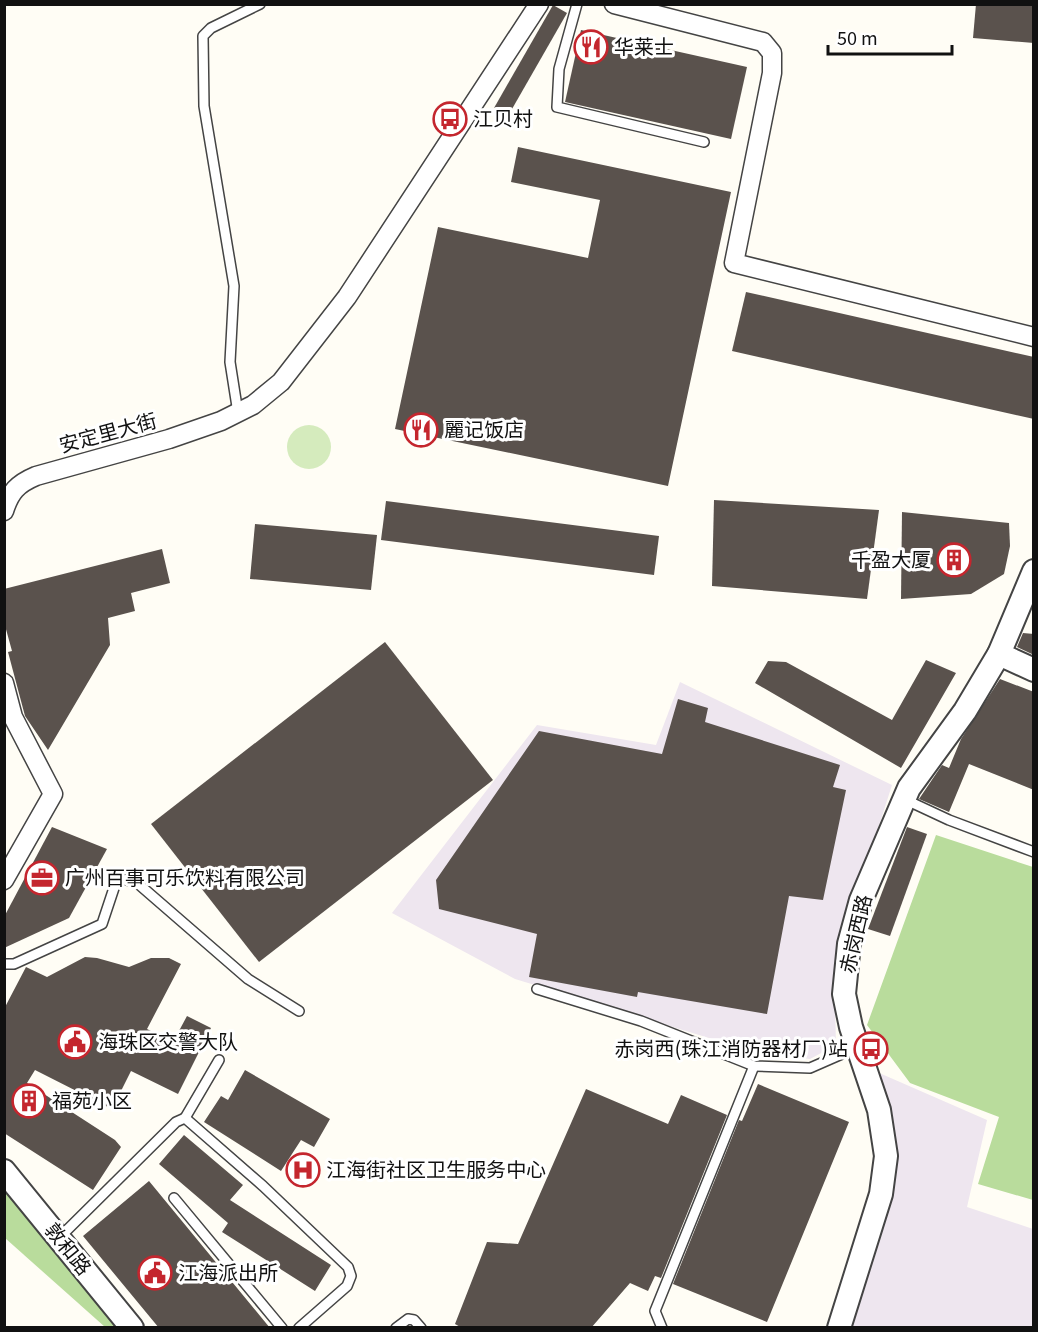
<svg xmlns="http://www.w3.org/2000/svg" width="1038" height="1332" font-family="Georgia,'Noto Sans SC',serif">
  <rect width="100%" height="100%" fill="#fffdf5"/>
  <g fill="#eee6ef">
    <polygon points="680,682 892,785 834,966 836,1045 810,1059 755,1052 515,979 392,913 537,725 656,745"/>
    <polygon points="877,1072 987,1120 967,1207 1033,1229 1033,1327 848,1328 892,1180 894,1134"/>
  </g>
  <circle fill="#d5ebbd" cx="309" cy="447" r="22"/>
  <g fill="#b9dc9c">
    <polygon points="936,835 1033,867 1033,1200 978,1184 999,1117 910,1083 867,1025"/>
    <polygon points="4,1180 123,1327 105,1327 5,1238"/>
  </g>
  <g fill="#5a524d">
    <polygon points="976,4 1034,4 1034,43 973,38"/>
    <polygon points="553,5 567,13 508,116 494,108"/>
    <polygon points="581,30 747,67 731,139 565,102"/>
    <polygon points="518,147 731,192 668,486 395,429 438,227 588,258 600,200 511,182"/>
    <polygon points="746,292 1034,357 1034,419 732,351"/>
    <polygon points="714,500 879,510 867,599 712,586"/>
    <polygon points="386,501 659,536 654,575 381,540"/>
    <polygon points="902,512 1009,523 1010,546 1004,574 971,594 901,599"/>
    <polygon points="255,524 377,535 371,590 250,579"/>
    <polygon points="162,549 170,583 131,593 135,611 108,618 110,645 48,750 25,716 8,652 12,651 4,622 4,589"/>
    <polygon points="1023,633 1034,634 1034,655 1017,647"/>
    <polygon points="385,642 493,780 259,962 151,824"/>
    <polygon points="926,660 956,673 901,768 755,683 768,661 786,662 892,720"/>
    <polygon points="1000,679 1034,692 1034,790 969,764 949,812 919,799 942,765 949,768 961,739"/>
    <polygon points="678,699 708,708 705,722 840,765 833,787 846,790 823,900 789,896 767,1014 638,992 637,997 529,977 537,934 439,909 436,880 539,731 662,754"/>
    <polygon points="52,827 107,849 69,918 4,948 4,917"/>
    <polygon points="907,827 927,834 890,936 868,929"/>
    <polygon points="85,957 97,958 129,967 151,958 169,958 181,964 147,1029 173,1042 187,1016 211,1028 178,1094 131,1071 112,1109 35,1070 27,1083 115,1140 121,1147 93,1190 4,1133 4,1009 26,967 47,977"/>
    <polygon points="245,1070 330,1119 314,1147 301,1140 281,1171 204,1122 221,1096 228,1100"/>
    <polygon points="758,1084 849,1122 767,1322 673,1284 739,1120 742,1121"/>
    <polygon points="586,1089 668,1124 681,1095 727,1115 661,1278 655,1276 648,1291 630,1283 591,1328 462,1328 455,1324 487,1242 518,1244"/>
    <polygon points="184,1135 243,1185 230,1200 331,1265 315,1291 222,1232 228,1223 159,1164"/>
    <polygon points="149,1181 214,1260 270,1328 159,1328 83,1236"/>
  </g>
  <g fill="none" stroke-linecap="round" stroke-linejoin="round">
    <g stroke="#444" stroke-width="12">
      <g id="service">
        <polyline points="577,4 559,69 557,107 704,142"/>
        <polyline points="238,413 230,362 234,286 204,106 203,36 211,28 260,4"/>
        <polyline points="904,799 949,820 1034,852"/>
        <polyline points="4,964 14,964 102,924 117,879 135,881 248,979 299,1011"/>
        <polyline points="537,989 641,1021 754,1066 810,1068 858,1047"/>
        <polyline points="185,1118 219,1060"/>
        <polyline points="174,1198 282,1328"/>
        <polyline points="60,1237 176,1122 185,1118 263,1186 348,1267 351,1276 347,1286 299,1328"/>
        <polyline points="396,1328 408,1319 414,1320 421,1328"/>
        <polyline points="662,1328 655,1311 754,1066"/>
      </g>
    </g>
    <g stroke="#444" stroke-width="21">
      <g id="minor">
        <polyline points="614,4 763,42 772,53 772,73 734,263 1034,337"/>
        <path d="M4 511C10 492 17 484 36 476L169 439 221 421 253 405 281 382 347 297 539 4"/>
        <polyline points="4,683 13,717 53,794 4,880"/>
      </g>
    </g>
    <g stroke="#444" stroke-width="26">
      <g id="tertiary">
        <polyline points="999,654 1034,670"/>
        <polyline points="4,1171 132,1328"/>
        <polyline points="839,1328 881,1194 886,1156 879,1110 851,1027 844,994 849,944 861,900 909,788 965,711 999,654 1034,571"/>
      </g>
    </g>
    <use href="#service" stroke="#fff" stroke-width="9"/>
    <use href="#minor" stroke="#fff" stroke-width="18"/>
    <use href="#tertiary" stroke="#fff" stroke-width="22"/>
  </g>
  <defs>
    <g id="restaurant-ring" transform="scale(1.725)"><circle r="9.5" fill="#fff" stroke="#c4262e" stroke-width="1.5"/><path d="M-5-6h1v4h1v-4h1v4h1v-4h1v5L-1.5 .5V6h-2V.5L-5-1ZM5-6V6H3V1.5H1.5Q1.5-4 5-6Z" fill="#c4262e"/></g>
    <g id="bus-ring" transform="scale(1.725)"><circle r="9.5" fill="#fff" stroke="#c4262e" stroke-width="1.5"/><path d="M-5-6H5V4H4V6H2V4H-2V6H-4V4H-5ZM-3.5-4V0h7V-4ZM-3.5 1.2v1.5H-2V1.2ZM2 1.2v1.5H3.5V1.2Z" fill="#c4262e"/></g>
    <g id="building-ring" transform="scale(1.725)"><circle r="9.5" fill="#fff" stroke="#c4262e" stroke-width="1.5"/><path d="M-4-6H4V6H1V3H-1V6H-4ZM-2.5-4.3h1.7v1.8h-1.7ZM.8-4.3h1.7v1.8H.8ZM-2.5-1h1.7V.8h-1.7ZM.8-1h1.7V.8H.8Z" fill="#c4262e"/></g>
    <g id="office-ring" transform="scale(1.725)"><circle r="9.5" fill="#fff" stroke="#c4262e" stroke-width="1.5"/><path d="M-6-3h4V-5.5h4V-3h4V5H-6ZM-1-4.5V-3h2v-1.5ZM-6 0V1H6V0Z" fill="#c4262e"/></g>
    <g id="civic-ring" transform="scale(1.725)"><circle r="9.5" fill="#fff" stroke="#c4262e" stroke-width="1.5"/><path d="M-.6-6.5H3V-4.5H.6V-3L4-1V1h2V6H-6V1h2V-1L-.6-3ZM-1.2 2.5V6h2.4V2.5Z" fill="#c4262e"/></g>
    <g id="hospital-ring" transform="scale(1.725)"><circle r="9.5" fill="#fff" stroke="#c4262e" stroke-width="1.5"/><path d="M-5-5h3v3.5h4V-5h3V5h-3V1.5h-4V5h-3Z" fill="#c4262e"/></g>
  </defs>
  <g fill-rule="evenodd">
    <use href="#restaurant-ring" x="591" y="47"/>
    <use href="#bus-ring" x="450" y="119"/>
    <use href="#restaurant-ring" x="421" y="430"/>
    <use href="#building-ring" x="954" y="560"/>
    <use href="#office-ring" x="42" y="878"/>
    <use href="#civic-ring" x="75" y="1042"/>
    <use href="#bus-ring" x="871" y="1049"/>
    <use href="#building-ring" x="29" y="1101"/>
    <use href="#hospital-ring" x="303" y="1170"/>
    <use href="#civic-ring" x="155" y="1273"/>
  </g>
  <g text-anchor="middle" stroke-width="6" stroke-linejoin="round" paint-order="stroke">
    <g font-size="20" fill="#111" stroke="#fff" text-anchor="start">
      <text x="614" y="54">华莱士</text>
      <text x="473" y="126">江贝村</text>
      <text x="444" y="437">麗记饭店</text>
      <text x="931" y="567" text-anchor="end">千盈大厦</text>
      <text x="65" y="885">广州百事可乐饮料有限公司</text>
      <text x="98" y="1049">海珠区交警大队</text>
      <text x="848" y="1056" text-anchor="end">赤岗西(珠江消防器材厂)站</text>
      <text x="52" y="1108">福苑小区</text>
      <text x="326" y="1177">江海街社区卫生服务中心</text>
      <text x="178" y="1280">江海派出所</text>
    </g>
    <g font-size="20" fill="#111" stroke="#fff">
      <text transform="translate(108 433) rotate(-15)" y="7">安定里大街</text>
      <text transform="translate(856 934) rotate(-77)" y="7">赤岗西路</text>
      <text transform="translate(68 1249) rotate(51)" y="7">敦和路</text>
    </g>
  </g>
  <rect width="1038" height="1332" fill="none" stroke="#111111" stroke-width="12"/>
  <path d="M828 45v9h124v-9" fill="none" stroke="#111111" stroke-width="3"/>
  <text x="837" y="45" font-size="18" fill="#111111" stroke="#ffffff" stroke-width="4.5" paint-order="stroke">50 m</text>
</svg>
